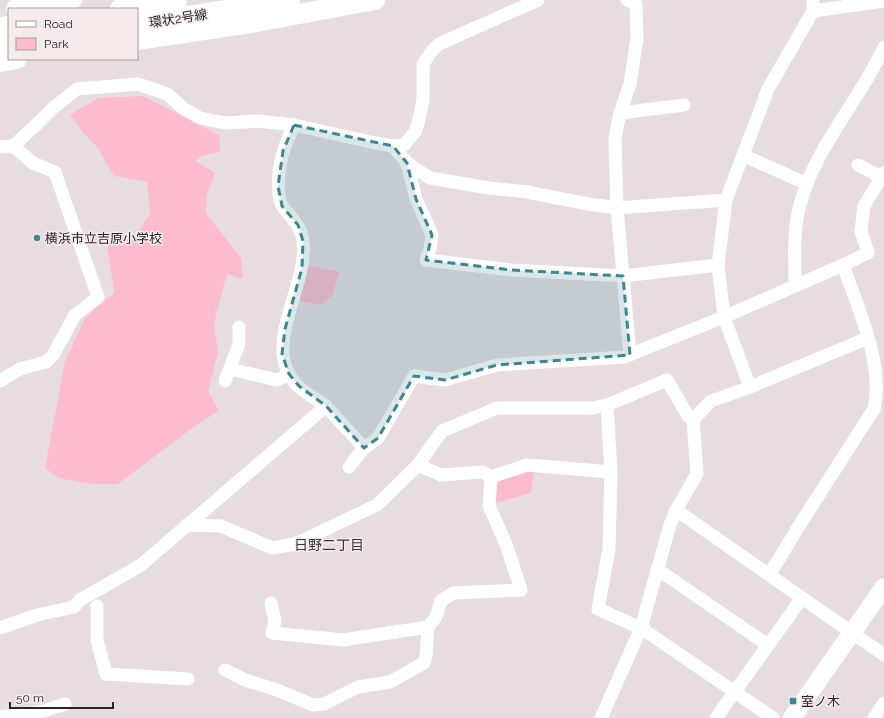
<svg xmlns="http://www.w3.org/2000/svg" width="884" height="718" font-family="Raleway,'Noto Sans JP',sans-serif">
  <rect width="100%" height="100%" fill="#e7dcdf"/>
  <g fill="#fdbccd">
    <polygon points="143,96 219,135 220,152 201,156 196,161 215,173 207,195 206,213 241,258 243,279 227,274 214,323 218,352 208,391 219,411 195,426 118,484 92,484 59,478 45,468 65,361 86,317 114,293 107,244 134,238 150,214 147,182 114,176 97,147 84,134 70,115 98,98"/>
    <polygon points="307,265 339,272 332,296 320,305 297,300"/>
    <polygon points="534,469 531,493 494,503 494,479"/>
  </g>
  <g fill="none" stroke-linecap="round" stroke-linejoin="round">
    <g stroke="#fff" stroke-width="13">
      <polyline points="627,0 636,4 637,38 630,84 620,113 615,138 617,208 630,355"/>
      <polyline points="813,11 884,1"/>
      <polyline points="620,113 684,105"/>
      <path d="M294 125C291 133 286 142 284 150 279 164 275 195 283 207 291 218 302 227 303 241 309 287 258 349 299 387 307 394 318 400 326 406"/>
      <polyline points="393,146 407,163 430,178 489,188 527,192 588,204 617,208 726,200"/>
      <polyline points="0,147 13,146 36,125 53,108 77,89 138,84 167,94 183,108 200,118 225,123 258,121 294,125 375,143 393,146 404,145 415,132 418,124 423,100 423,64 431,52 439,44 538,0"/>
      <polyline points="743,155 807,184"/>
      <polyline points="407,163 416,199 432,235 430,248 426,260 511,270 623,276 718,265"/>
      <polyline points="858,165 881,177"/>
      <path d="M795 285C795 260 793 233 799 209 813 148 859 103 884 47"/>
      <polyline points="230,369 277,380 289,374"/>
      <polyline points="0,381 20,369 46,362 53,355 75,315 98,297 55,172 33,163 13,146"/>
      <polyline points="225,381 239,344 239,327"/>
      <polyline points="750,387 724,317 718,265 726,200 768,89 813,11 813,0"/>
      <polyline points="607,405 611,472 609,549 598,609 641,628 773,718"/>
      <polyline points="349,467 364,448 378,438 414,376 445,380 497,365 624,357 724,317 843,265 868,253 861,231 864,206 884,173"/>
      <polyline points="491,477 527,465 611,472"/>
      <polyline points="676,510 884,655"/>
      <polyline points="186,525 221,526 272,548 295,544 377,505 418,465 442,431 497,408 592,408 607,405 667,380 688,416 693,420"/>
      <polyline points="657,569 768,645"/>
      <path d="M769 575 804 518 874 409C884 364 858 308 843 265"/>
      <polyline points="271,603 275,621 272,633 343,640 428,627"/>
      <polyline points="97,606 97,640 106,674 188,679"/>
      <polyline points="0,628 37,615 74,607 80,600 141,565 326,406 364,448"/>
      <polyline points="225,670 245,680 277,690 313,705 324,704 358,687 390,682 424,663 426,656 428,627 436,617 441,601 453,593 521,590 506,544 489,506 491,477 483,472 441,475 418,465"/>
      <polyline points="0,717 40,712 65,704"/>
      <polyline points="601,718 641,628 670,525 676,510 697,474 693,420 711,401 750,387 868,338"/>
      <polyline points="716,718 802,598"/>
      <polyline points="874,718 884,703"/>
    </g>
    <polyline stroke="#fff" stroke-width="18" points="792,718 884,587"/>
    <g stroke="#fff" stroke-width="20">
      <polyline points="16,9 72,0"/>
      <polyline points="120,9 177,0"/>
      <polyline points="137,24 290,0"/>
      <polyline points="0,27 9,26"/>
      <polyline points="137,40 251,23 375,0"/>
      <polyline points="0,45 9,43"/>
      <polyline points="0,62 17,59"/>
    </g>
  </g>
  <path fill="#408690" fill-opacity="0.2" stroke="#408690" stroke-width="3" stroke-dasharray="8 5" stroke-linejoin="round" d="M294 125 393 146 407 163 416 199 432 235 426 260 511 270 623 276 630 355 497 365 445 380 414 376 378 438 364 448 326 406 299 386 289 374 282 354 285 329 302 268 303 241 298 225 282 206 278 186 283 151Z"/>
  <g fill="#408690" stroke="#f5eaec" stroke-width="1.5">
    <circle cx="37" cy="238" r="4"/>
    <rect x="789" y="697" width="8" height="8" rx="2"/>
  </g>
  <g text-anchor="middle" stroke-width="3" stroke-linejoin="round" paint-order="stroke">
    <g font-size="13" fill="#2a2627" stroke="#f5eaec">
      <text transform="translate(178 18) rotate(-9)" y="5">環状2号線</text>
    </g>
    <g font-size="13" fill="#2a2627" stroke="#f5eaec" text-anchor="start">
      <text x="45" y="243">横浜市立吉原小学校</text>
      <text x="801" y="706">室ノ木</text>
    </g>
    <g font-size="14" fill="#3c3435" stroke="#f5eaec">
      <text x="329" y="550">日野二丁目</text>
    </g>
  </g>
  <rect x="8" y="8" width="130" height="52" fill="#f5eaec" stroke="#a49c9d"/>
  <rect x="16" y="21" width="20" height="6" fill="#ffffff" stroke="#a49c9d"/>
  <text x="44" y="28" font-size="12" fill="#2a2627">Road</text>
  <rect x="16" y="38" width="20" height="12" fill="#fdbccd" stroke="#a49c9d"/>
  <text x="44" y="48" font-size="12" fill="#2a2627">Park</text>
  <path d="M10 702v6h103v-6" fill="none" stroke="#2a2627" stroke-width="2"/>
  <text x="16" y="702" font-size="12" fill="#2a2627" stroke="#f5eaec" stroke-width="3" paint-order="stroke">50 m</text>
</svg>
